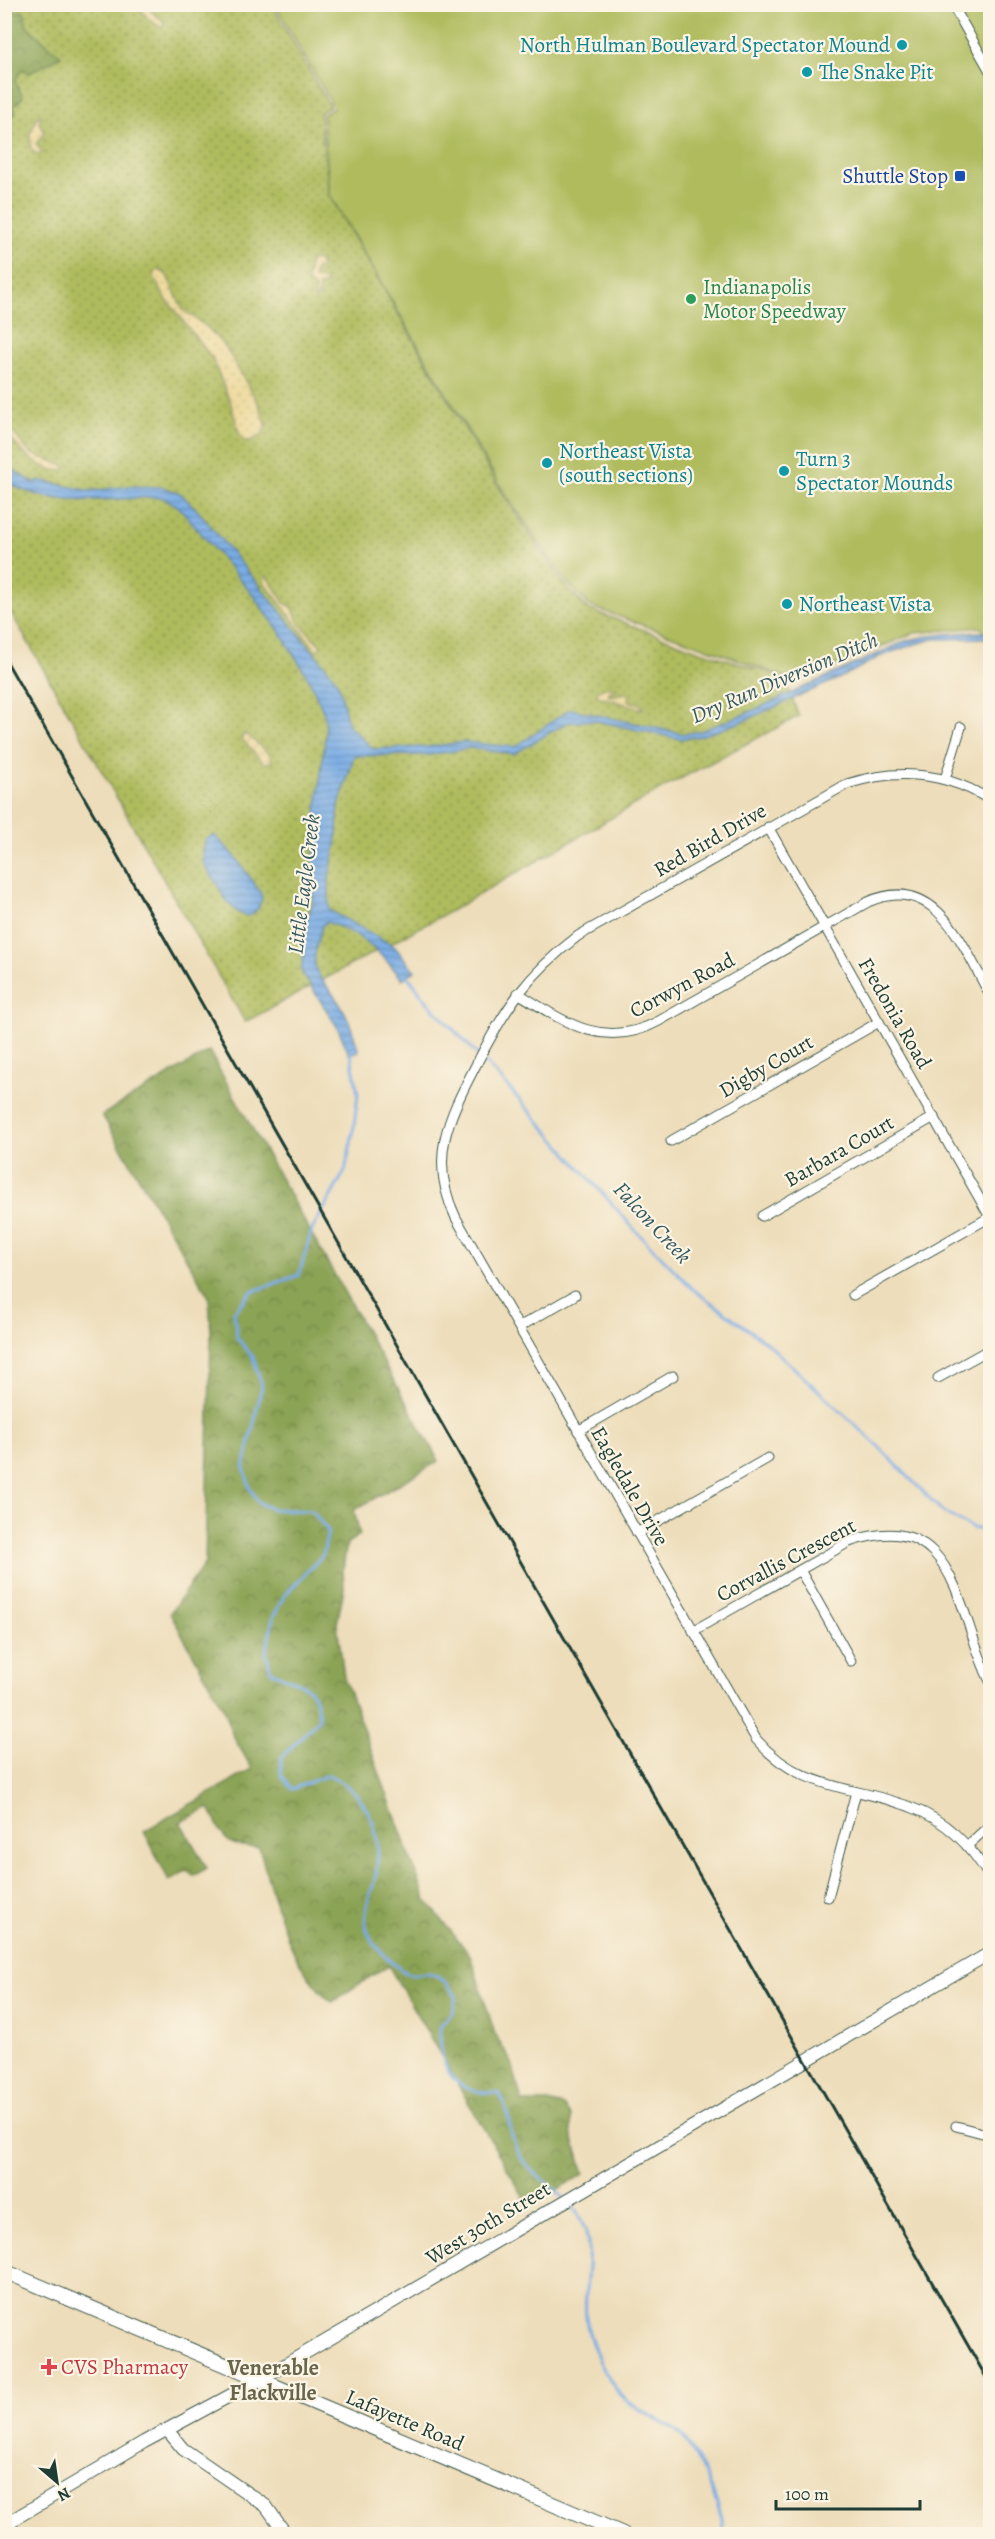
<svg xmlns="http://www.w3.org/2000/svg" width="995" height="2539" font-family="Alegreya,serif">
  <defs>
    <pattern id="grass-dots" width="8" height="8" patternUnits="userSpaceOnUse" patternTransform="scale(1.5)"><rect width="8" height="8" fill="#afbb5d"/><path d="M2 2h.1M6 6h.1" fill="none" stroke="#8e994e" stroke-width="1.8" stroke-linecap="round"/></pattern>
    <pattern id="forest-crowns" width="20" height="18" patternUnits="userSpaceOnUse" patternTransform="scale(1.5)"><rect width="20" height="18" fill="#8ba354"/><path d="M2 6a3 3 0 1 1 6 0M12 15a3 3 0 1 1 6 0" fill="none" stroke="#718646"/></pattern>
    <pattern id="sand-dots" width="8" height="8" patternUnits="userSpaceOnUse" patternTransform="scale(1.5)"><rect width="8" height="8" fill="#eeda9e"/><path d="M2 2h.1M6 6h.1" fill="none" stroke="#ccbc89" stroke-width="1.8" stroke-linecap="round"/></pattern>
    <pattern id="water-rules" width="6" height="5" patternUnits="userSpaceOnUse" patternTransform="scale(1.5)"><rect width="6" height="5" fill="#79ace5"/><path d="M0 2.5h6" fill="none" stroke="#638dba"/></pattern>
  </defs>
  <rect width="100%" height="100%" fill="#fcf5e5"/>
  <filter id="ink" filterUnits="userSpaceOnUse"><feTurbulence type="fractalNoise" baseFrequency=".0167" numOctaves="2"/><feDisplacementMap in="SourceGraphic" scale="12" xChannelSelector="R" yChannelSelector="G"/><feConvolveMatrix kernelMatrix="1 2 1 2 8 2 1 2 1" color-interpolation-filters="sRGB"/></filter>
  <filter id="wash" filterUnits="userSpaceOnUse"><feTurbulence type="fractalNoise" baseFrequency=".008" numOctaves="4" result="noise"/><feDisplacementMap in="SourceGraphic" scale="24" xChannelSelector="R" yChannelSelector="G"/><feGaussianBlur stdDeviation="1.35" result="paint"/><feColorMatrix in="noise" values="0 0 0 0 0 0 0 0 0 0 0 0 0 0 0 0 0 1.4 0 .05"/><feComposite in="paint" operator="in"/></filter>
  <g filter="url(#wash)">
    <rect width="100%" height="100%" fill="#edddba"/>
    <polygon fill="url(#grass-dots)" stroke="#677c48" stroke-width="1.5" points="4,5 272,5 330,107 320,113 329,195 503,494 562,581 588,609 700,651 784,677 799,716 661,789 454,909 245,1022 5,602"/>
    <g fill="url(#forest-crowns)" stroke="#557044" stroke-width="1.5">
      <polygon points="5,11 24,12 27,26 61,56 30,73 22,69 15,81 23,97 14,106 16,113 5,123"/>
      <path d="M209 1051 439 1461 354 1510 360 1535 347 1543 343 1569 344 1589 337 1623 344 1677 426 1900 470 1955 495 2034 512 2063 522 2102H548L563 2106 571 2116V2133L584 2174 529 2206 388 1965 332 2002C287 1966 275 1900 259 1847 221 1847 225 1838 209 1808L180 1822 207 1868 193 1876 187 1870 169 1881 144 1831 252 1769 232 1734 226 1713 170 1613 205 1563 211 1335 209 1297 102 1115Z"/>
    </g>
    <g fill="url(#sand-dots)" stroke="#868c69" stroke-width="1.5">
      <polygon points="139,5 157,5 151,11 164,22 162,28 146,17"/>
      <polygon points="41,116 39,122 44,133 36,144 42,152 38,155 31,149 30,134 37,117"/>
      <polygon points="316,260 322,265 314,271 314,278 322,280 327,284 319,286 318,297 315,299 315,288 307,281 310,261"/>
      <path d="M159 270 166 274 183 310 208 328 226 348 258 403 266 424C265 434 255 442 245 441L240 435 230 401 212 358 166 299 154 278 155 272Z"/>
      <path d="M4 422 30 453 65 466 66 469C42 476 17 448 5 430Z"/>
      <polygon points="267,576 284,603 292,607 299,623 321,646 319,649 316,650 264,582 264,578"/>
      <polygon points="609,687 617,689 609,692 609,696 626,693 630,696 628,701 640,704 643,709 597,696 598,690"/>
      <polygon points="246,734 270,755 272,762 264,763 241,738"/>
    </g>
    <polygon fill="#afbb5d" stroke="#677c48" stroke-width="1.5" points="275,5 990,5 990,644 981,627 914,633 818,673 792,679 590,606 564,579 504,492 330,195 323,115 334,108"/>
    <g fill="url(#water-rules)" stroke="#4c748c" stroke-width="1.5">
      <path d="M5 465 34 483 39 480 90 491 130 486 162 487 180 493 199 512 335 678 340 688 348 725 373 749 427 747 464 742 515 747 570 709 684 734 701 731 754 710 908 640C935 634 962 632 990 632V638L934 639 909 646 881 656 844 676 739 723 701 736 680 739 592 720 566 723 514 754 471 748 429 755 354 756 339 805 336 846 329 876V910L394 946 415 971 402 979C381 952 359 932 327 922L323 924C304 978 320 970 344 1011 351 1023 354 1038 359 1051L349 1054 338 1028 301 971 304 952 302 935 313 902 315 824 326 731 324 713 309 679 280 632 253 595 179 507 164 498 157 497C104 499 52 509 5 481Z"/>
      <path d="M214 835 234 855 260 892 262 898C251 937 225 902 217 884 213 877 207 871 204 863 202 856 204 847 205 840Z"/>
    </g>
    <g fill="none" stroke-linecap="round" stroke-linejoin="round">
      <g stroke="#79ace5" stroke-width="3">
        <polyline points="406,974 429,1004 501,1079 636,1231 694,1290 767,1343 878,1446 943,1512 972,1528 990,1531"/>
        <path d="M350 1049 358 1094 353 1133 345 1171 312 1230 299 1275 251 1292 234 1312 237 1338 253 1357 262 1386 244 1468 250 1488 259 1503 273 1509 312 1511 328 1531 323 1555 284 1596 273 1618 266 1653 271 1671C300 1686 317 1681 319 1719L281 1758V1775L292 1789 329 1775C370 1795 385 1836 375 1879 370 1896 361 1916 368 1933 374 1946 396 1970 410 1974 416 1976 423 1972 428 1973 441 1975 450 1986 456 1996L453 2012 440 2026C439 2069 452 2095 499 2093 511 2112 508 2134 519 2154 530 2175 550 2182 565 2199"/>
        <path d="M570 2204C602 2239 582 2276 586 2317 588 2340 602 2369 615 2388 631 2410 658 2417 678 2432 693 2443 727 2516 723 2534"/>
      </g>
    </g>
  </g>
  <g filter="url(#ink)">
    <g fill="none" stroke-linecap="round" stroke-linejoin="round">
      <g stroke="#3e5548" stroke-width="11">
        <g id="street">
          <polyline points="952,4 990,71"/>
          <polyline points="945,779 961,727"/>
          <path d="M990 800C946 772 897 768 847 784L578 936C527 975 506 1007 477 1063 449 1117 427 1158 456 1218L756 1739C801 1792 855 1785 913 1808 947 1821 972 1847 990 1878"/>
          <polyline points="768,827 990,1217"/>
          <path d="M518 993C564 1022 604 1051 659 1021L868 902C937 871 964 948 990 995"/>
          <polyline points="671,1141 879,1022"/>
          <polyline points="762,1216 934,1117"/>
          <polyline points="853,1295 990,1217"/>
          <polyline points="519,1327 575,1295"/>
          <polyline points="938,1378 990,1349"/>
          <polyline points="578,1431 673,1376"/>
          <polyline points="637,1533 768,1458"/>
          <polyline points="800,1570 851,1661"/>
          <path d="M693 1631 849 1542C958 1504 956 1613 990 1681"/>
          <polyline points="967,1846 990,1825"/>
          <polyline points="828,1897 856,1792"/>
          <polyline points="956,2126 990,2135"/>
        </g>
      </g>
      <g stroke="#3e5548" stroke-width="14">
        <g id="secondary">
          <polyline points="168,2431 183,2449 266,2506 286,2534"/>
          <polyline points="4,2525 144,2442 259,2380 990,1953"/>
        </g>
      </g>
      <g stroke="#3e5548" stroke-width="16">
        <polyline id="primary" points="4,2271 623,2534"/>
      </g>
      <use href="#street" stroke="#fff" stroke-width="9"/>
      <use href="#secondary" stroke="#fff" stroke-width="12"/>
      <use href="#primary" stroke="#fff" stroke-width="14"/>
      <polyline stroke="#1f3d34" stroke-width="3" points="4,657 990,2384"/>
    </g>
  </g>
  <g fill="#0f9aa8" stroke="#fcf5e5" stroke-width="2">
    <circle cx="902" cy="45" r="6"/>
    <circle cx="807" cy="72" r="6"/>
    <circle cx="547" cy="463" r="6"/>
    <circle cx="784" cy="471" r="6"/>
    <circle cx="787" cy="604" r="6"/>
  </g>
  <rect fill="#1a4fb4" stroke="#fcf5e5" stroke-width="2" x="954" y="170" width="12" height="12" rx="3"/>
  <circle fill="#2e9e5b" stroke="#fcf5e5" stroke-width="2" cx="691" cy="299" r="6"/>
  <path fill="#e0444e" stroke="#fcf5e5" stroke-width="2" d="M46 2358h6v6h6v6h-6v6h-6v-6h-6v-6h6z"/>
  <g text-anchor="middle" stroke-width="4.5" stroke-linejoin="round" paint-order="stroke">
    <g font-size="21" fill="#0d838f" stroke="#fcf5e5" text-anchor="start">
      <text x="890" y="52" text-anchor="end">North Hulman Boulevard Spectator Mound</text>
      <text x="819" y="79">The Snake Pit</text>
      <text x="559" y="458">Northeast Vista<tspan x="559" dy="24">(south sections)</tspan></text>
      <text x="796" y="466">Turn 3<tspan x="796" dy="24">Spectator Mounds</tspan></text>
      <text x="799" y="611">Northeast Vista</text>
    </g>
    <g font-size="21" fill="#164399" stroke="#fcf5e5" text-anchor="end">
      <text x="948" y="183">Shuttle Stop</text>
    </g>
    <g font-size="21" fill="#27864d" stroke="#fcf5e5" text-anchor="start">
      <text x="703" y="294">Indianapolis<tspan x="703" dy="24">Motor Speedway</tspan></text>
    </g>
    <g font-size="21" fill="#1f3d34" stroke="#fcf5e5">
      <text transform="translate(710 840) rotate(-30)" y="7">Red Bird Drive</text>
      <text transform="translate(682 985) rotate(-28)" y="7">Corwyn Road</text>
      <text transform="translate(895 1013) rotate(60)" y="7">Fredonia Road</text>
      <text transform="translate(766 1066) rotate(-30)" y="7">Digby Court</text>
      <text transform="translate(839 1151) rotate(-30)" y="7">Barbara Court</text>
      <text transform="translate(630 1486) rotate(60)" y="7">Eagledale Drive</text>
      <text transform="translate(786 1560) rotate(-28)" y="7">Corvallis Crescent</text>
      <text transform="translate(488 2223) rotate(-31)" y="7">West 30th Street</text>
      <text transform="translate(405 2420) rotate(23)" y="7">Lafayette Road</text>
    </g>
    <g font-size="21" fill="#be3a42" stroke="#fcf5e5" text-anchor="start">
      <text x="61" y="2374">CVS Pharmacy</text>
    </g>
    <g font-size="22" font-style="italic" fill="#365960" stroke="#fcf5e5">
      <text transform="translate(784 677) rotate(-23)" y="8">Dry Run Diversion Ditch</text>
      <text transform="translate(303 884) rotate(-83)" y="8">Little Eagle Creek</text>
      <text transform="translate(653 1222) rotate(47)" y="8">Falcon Creek</text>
    </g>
    <g font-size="22" font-weight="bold" fill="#67664c" stroke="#fcf5e5">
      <text x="273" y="2375">Venerable<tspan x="273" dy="25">Flackville</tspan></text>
    </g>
  </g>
  <rect width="995" height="2539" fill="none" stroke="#fcf5e5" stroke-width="24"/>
  <g transform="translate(57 2482) rotate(151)" stroke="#fcf5e5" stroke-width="4.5" paint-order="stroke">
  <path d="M0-4.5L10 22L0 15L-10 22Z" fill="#1f3d34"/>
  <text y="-9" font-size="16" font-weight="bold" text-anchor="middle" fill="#1f3d34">N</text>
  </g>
  <path d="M776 2500v9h144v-9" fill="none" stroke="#1f3d34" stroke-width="3"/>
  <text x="785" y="2500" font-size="18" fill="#1f3d34" stroke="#fcf5e5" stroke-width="4.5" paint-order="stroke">100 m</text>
</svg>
